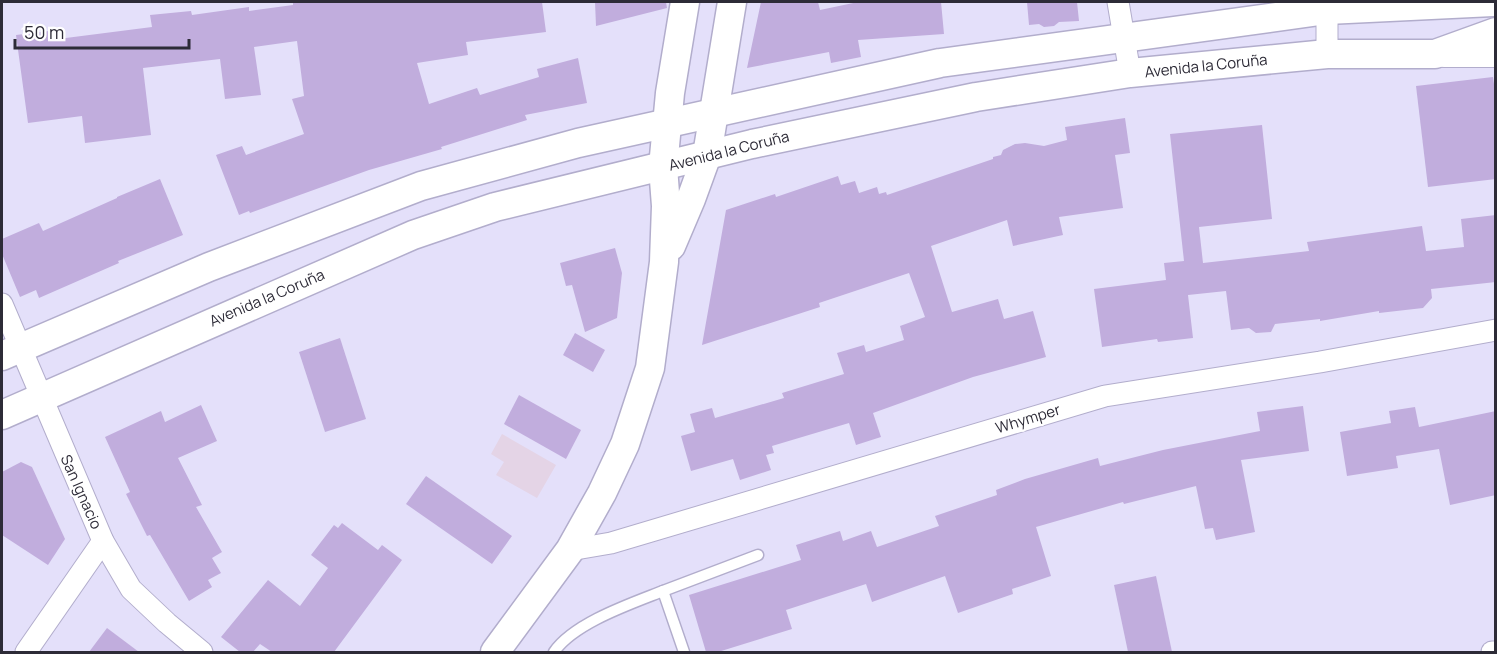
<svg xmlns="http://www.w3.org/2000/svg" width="1497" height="654" font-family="Manrope,sans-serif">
  <rect width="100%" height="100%" fill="#e4e0fa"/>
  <polygon fill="#e4d4e6" points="502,434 556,465 537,498 496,475 504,462 491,454"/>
  <g fill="#c1addd">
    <polygon points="293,2 542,2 546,32 466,42 468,55 417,63 429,104 477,88 480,95 539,77 537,69 578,58 587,103 525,115 527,120 441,147 442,149 369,170 250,213 249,211 239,215 216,155 242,146 246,155 304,134 292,99 304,96 297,41 254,47 261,95 225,99 220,59 143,68 151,135 85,143 82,116 28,123 16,35 57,30 58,39 152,27 150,15 191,11 192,15 249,7 249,11 293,5"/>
    <polygon points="595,2 666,2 667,8 596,26"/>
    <polygon points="761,2 818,2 820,10 858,2 941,2 944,34 858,40 861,57 831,63 829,52 747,68"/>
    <polygon points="1027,2 1077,2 1079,21 1059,22 1054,26 1044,27 1039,24 1029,25"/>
    <polygon points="1493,77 1496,98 1496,179 1428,187 1416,86"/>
    <polygon points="1125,118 1130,153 1115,155 1123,208 1059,217 1063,235 1013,246 1007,220 931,246 952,312 998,299 1004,319 1033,311 1046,357 973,377 873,413 881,437 856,445 849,423 772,446 774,453 766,455 771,470 740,480 733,459 691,471 681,436 695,432 690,414 712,408 715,418 784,398 782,393 844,374 837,353 864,345 866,352 904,340 900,326 925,317 909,273 819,303 820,307 702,345 726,210 775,194 776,197 838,176 841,185 855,181 859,193 877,187 879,194 886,192 887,195 993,159 993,157 1001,155 1003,150 1015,144 1025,143 1044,146 1067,140 1065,127"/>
    <polygon points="1262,125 1272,219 1199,227 1203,263 1309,251 1307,242 1422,226 1426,251 1464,247 1461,219 1496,215 1496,282 1431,289 1432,298 1423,308 1379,313 1379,311 1320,321 1320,319 1275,324 1271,332 1256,333 1249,328 1231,330 1226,291 1188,295 1193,338 1158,342 1157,339 1102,347 1094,289 1166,280 1164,263 1184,261 1170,134"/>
    <polygon points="160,179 183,235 118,261 119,263 39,298 36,290 20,297 2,254 2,239 39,223 43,231 117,198 117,197"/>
    <polygon points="615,248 622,273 617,318 585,332 572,285 566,286 560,263"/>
    <polygon points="575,333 605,350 593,372 563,355"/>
    <polygon points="340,338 366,419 325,432 299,352"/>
    <polygon points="519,395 581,430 566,459 504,424"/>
    <polygon points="201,405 217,441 178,458 202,505 196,507 222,552 212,558 221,573 208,580 212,587 189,601 150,535 147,536 126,494 130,492 105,437 161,411 165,422"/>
    <polygon points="1303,406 1309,451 1241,460 1255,532 1216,540 1213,528 1205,529 1196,486 1124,504 1123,502 1036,527 1051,576 1012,589 1013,594 958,613 945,576 872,602 866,584 786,610 792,629 718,652 706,652 689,595 801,560 796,545 840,531 843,541 871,531 877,547 939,526 935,516 997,495 996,490 1025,479 1098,458 1100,466 1163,450 1260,431 1257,412"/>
    <polygon points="1415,407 1419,427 1496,411 1496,495 1450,505 1439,449 1396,456 1398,468 1347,476 1340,432 1391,423 1389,411"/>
    <polygon points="21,462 32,467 65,539 48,565 2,535 2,472"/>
    <polygon points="426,476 512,536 492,564 406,504"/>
    <polygon points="342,523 378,550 382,545 402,560 334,652 272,652 260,644 253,652 240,652 221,637 268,580 300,606 328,568 311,555 334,525 338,528"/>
    <polygon points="1156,576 1172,652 1128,652 1114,585"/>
    <polygon points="107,628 139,652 89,652"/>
  </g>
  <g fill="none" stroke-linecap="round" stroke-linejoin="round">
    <g stroke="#b2adcc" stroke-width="13">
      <g id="service">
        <polyline points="663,591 758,555"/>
        <path d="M554 652C574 623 630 604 663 591L684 652"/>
      </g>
    </g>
    <g stroke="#b2adcc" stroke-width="23">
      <g id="minor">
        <polyline points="1118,2 1130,73"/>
        <polyline points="1327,2 1327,54"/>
        <polyline points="2,304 103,541 131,589 167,623 202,652"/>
        <polyline points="570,550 611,543 1105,396 1320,362 1496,330"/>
        <polyline points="26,652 103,541"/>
        <polyline points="1492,652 1496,652"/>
      </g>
    </g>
    <g stroke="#b2adcc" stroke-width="28">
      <polyline id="tertiary" points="1444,54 1496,54"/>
    </g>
    <g stroke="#b2adcc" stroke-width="31">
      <g id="secondary">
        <polyline points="671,246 691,199 707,155 732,2"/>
        <polyline points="2,356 209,267 421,186 578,143 940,63 1327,10 1493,2"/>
        <polyline points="2,415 413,235 495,207 752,144 976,97 1130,73 1327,54 1435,54 1496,32"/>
        <polyline points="495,652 570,550 602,493 625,444 650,368 664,262 666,206 663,167 670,93 685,2"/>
      </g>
    </g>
    <use href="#service" stroke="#fff" stroke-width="10"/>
    <use href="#minor" stroke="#fff" stroke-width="21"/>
    <use href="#tertiary" stroke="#fff" stroke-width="26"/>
    <use href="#secondary" stroke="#fff" stroke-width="28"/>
  </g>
  <g text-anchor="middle" stroke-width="4.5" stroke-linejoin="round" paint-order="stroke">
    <g font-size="15" fill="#2d2b37" stroke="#fff">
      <text transform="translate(1206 66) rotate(-6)" y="5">Avenida la Coruña</text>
      <text transform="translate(729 151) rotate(-14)" y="5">Avenida la Coruña</text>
      <text transform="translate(267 298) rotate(-23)" y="5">Avenida la Coruña</text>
      <text transform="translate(1028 419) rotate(-17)" y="5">Whymper</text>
      <text transform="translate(81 492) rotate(66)" y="5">San Ignacio</text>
    </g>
  </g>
  <rect width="1497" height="654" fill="none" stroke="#2d2b37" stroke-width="6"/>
  <path d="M15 39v9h174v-9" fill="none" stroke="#2d2b37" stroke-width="3"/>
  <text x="24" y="39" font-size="18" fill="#2d2b37" stroke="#ffffff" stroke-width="4.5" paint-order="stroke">50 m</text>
</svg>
